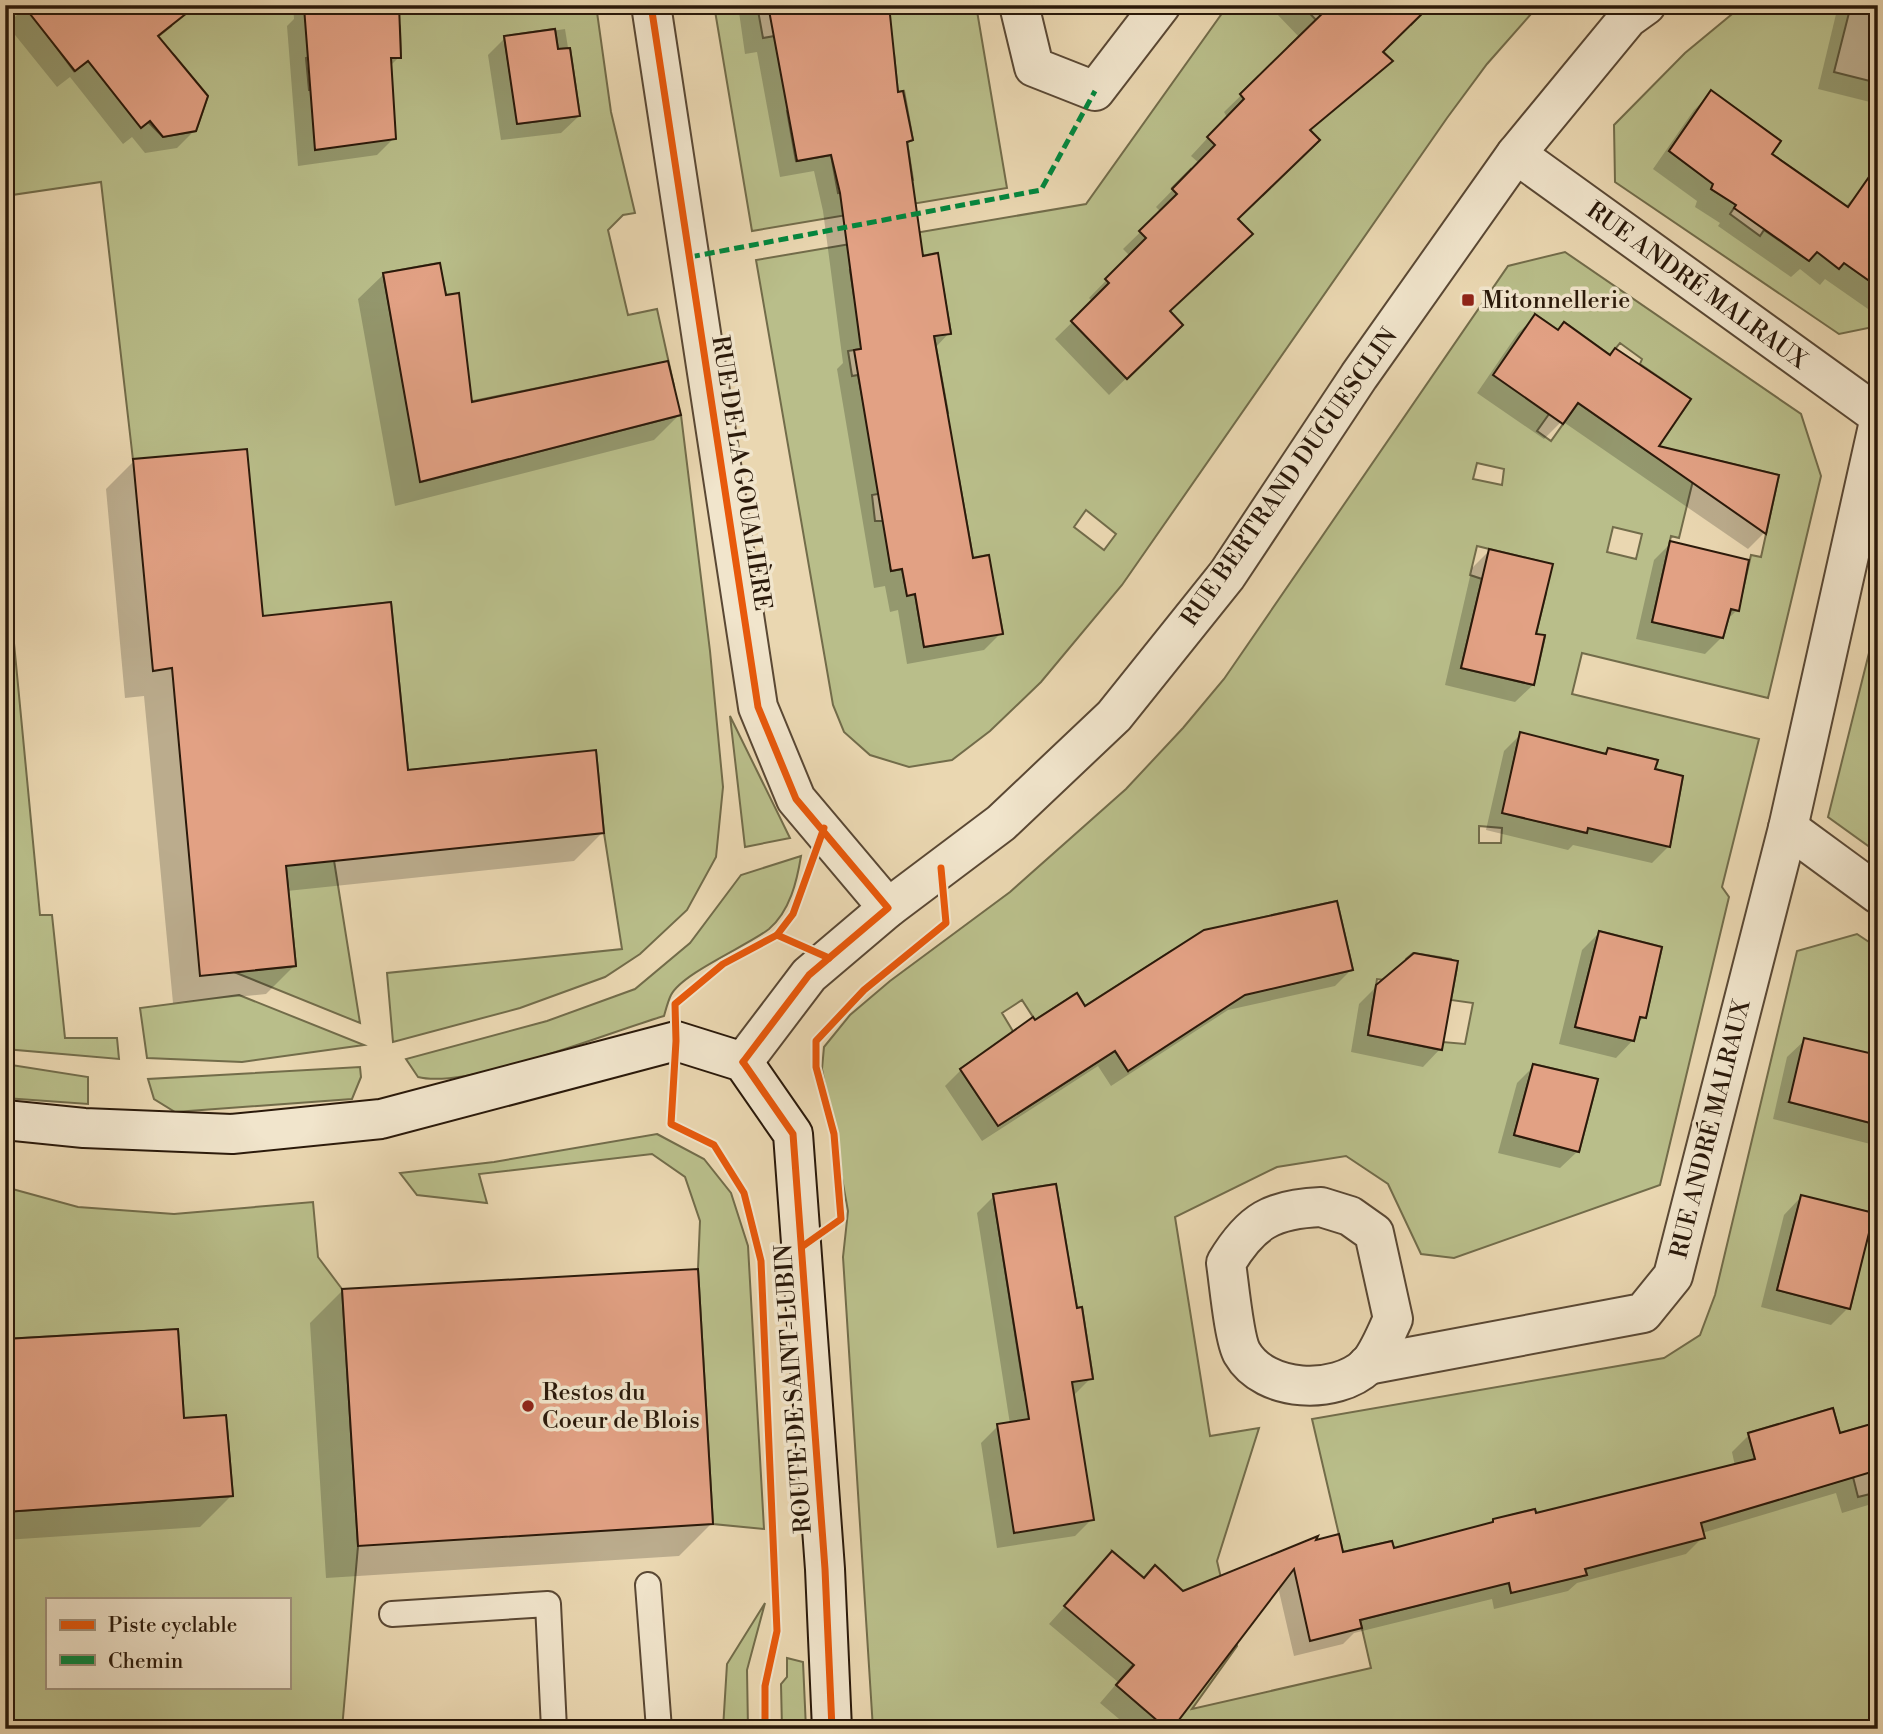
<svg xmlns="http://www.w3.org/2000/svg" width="1883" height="1734" font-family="'Libre Bodoni',serif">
  <rect width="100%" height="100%" fill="#ead7b1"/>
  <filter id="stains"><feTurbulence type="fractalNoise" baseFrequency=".00286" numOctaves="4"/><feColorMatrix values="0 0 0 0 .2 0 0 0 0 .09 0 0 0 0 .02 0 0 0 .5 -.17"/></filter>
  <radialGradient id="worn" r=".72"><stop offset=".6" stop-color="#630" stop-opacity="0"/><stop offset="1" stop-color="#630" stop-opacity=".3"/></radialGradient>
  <g fill="#b9be8a" stroke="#726c4a" stroke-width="2" fill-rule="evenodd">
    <path d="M5 5H25L74 71 88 61 163 137 196 131 208 96 174 55 155 39 171 26 156 7 135 5H218L227 11 269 9V5H311L304 7 310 57 306 58 309 90H311L379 59 401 57 400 27 393 5H596L611 112 635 213 623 215 608 230 628 315 657 309 674 386 616 372 444 407 459 294 446 295 439 263 383 273 421 482 681 415 710 651 723 787 716 857 687 910 640 954 605 977 520 1008 393 1042 387 973 622 949 604 833 596 751 408 770 391 602 307 611 265 648 133 460 101 182 5 196V184L8 183ZM555 29 558 49 570 48 580 116 518 124 504 36Z"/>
    <polygon points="714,5 757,5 763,38 797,32 822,105 787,111 796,161 831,155 838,193 913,180 907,142 913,140 904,91 898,92 894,54 878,57 875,5 976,5 1007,188 752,231"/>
    <path d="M1228 5H1302L1316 20 1289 46 1342 100 1392 61 1380 48 1407 22 1411 25 1430 5H1539L1487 64 1447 118 1122 585 1041 682 990 731 952 760 909 767 870 755 844 732 833 705 756 260 1086 204ZM1258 77 1320 140 1263 195 1208 137 1244 99 1240 94ZM1191 169 1252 234 1196 287 1140 231 1177 194 1172 188ZM937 253 951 333 934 336 948 413 868 427 858 375 852 376 848 351 871 347 854 296 850 270ZM1123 262 1183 325 1127 379 1071 321 1109 283 1106 279ZM959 479 973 558 988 555 1003 633 924 647 915 594 907 595 902 569 891 571 884 521H875L872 495ZM1086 510 1116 534 1104 550 1074 527Z"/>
    <polygon points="1743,5 1851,5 1834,72 1878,83 1878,196 1848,207 1772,154 1781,141 1711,91 1669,151 1713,184 1711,189 1736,205 1730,214 1760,236 1764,230 1809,261 1817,252 1844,263 1878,287 1878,326 1839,334 1615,182 1614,125 1685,53"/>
    <path d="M1565 252 1801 414 1821 476 1768 698 1582 653 1572 694 1759 739 1722 887 1729 897 1660 1185 1454 1258 1421 1254 1388 1184 1346 1156 1277 1167 1175 1217 1210 1436 1259 1428 1217 1561 1237 1646 1192 1709 1371 1668 1360 1620 1459 1595 1394 1548 1392 1541 1343 1552 1312 1419 1664 1358 1700 1335 1715 1295 1797 951 1857 934 1878 948V1055L1789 1102 1878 1125V1422L1840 1433 1833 1408 1748 1433 1767 1503 1853 1477 1858 1497 1878 1492V1729H873L843 1257 848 1211 822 1069 824 1047 850 1015 890 981 1010 892 1126 789 1183 728 1224 679 1508 266ZM1535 314 1558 330 1564 322 1610 355 1620 343 1642 359 1640 364 1691 399 1653 455 1578 403 1551 441 1537 431 1549 414ZM1699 456 1779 475 1761 557 1751 555 1738 611 1731 609 1723 638 1652 622 1671 536 1679 538ZM1477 463 1504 469 1502 485 1473 479ZM1613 527 1642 534 1636 559 1607 552ZM1477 546 1543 562 1537 590 1546 593 1536 634 1545 636 1534 685 1461 668 1482 579 1470 575ZM1518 741H1553L1606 754 1608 748 1658 760 1655 769 1683 776 1670 846 1588 828 1586 833 1503 813ZM1479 826 1502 828 1501 843H1479ZM1337 901 1353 970 1242 995 1227 925ZM1599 931 1662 947 1646 1017H1640L1634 1041 1575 1027ZM1170 952 1128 1071 1115 1051 998 1126 960 1069 1014 1033 1002 1013 1022 1000 1035 1020 1077 993 1085 1006ZM1413 953 1451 959 1457 967 1451 1000 1473 1003 1465 1044 1443 1042 1441 1050 1368 1035 1377 979 1403 982 1406 959ZM1533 1064 1598 1079 1579 1152 1514 1135ZM1056 1184 1077 1308 1082 1307 1093 1378 1024 1390 993 1194ZM1801 1196 1873 1213 1850 1309 1777 1290ZM1535 1509 1539 1522 1571 1515 1587 1575 1511 1592 1493 1520ZM1112 1551 1144 1578 1155 1565 1167 1576 1144 1709 1116 1685 1134 1664Z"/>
    <polygon points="5,549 40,915 52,915 65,1038 117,1038 119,1059 5,1049"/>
    <polygon points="1878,617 1878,853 1828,817"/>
    <polygon points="730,716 790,838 745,847"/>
    <polygon points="328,823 360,1023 234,972 296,966 282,828"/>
    <path d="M801 856C797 881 790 911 769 929 749 945 682 973 671 995 668 1001 666 1009 664 1016 609 1032 468 1090 418 1077L406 1059 547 1021 635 989 690 943 741 875Z"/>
    <polygon points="239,995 364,1045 242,1062 147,1058 140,1008"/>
    <polygon points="5,1064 88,1077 88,1104 5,1098"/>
    <polygon points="360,1067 361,1077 352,1099 175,1112 154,1099 148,1079"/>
    <polygon points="657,1134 704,1159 731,1193 748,1246 764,1529 713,1524 698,1269 700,1221 685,1177 652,1154 479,1174 487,1203 417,1195 400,1173 494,1162"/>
    <path d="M5 1187 78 1207 174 1214 313 1202 318 1257 342 1289 358 1546 342 1729H5V1512L233 1496 226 1416 184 1418 178 1329 5 1339ZM47 1599H289V1687H47Z"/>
    <polygon points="765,1603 747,1670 748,1729 723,1729 727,1664"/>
    <polygon points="787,1658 803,1662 806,1729 782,1729 781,1684 787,1677"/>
  </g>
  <g fill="#0003">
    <polygon points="27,5 134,5 206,97 195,130 177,148 145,153 132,137 123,144 70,77 57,87 7,25"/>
    <polygon points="293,5 397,5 399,57 389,67 394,138 377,155 298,166 287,26 294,19"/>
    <polygon points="738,5 873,5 912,140 906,145 922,258 949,333 935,348 971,560 1001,633 984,650 907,664 898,610 890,612 885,586 874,588 837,369 843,363 823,211 814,171 780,177 757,52 745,54"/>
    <polygon points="1283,5 1428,5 1381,52 1390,61 1309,132 1236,219 1168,312 1181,325 1109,395 1055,339 1093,302 1089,298 1130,256 1123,249 1161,212 1156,207 1199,163 1191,156 1227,117 1224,112 1300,38 1276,13"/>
    <polygon points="1842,5 1878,5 1878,104 1818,89 1837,10"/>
    <polygon points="565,29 579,116 561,133 501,140 488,55 505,38"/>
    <polygon points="1711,93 1770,154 1845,207 1863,188 1878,199 1878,299 1868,309 1825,279 1820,285 1800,269 1791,277 1718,226 1720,223 1695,207 1697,201 1653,169 1694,110"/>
    <polygon points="384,274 470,404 679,415 654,440 395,506 358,299"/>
    <polygon points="1535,317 1557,331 1656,447 1764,533 1748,549 1562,421 1544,439 1477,393 1518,333"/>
    <polygon points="134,461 261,618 406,772 602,833 574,861 287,891 294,966 266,994 173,1003 144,696 125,698 106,489"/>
    <polygon points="1671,543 1737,610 1726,621 1722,637 1705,654 1636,639 1654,560"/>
    <polygon points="1489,551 1533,685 1515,702 1445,685 1472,568"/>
    <polygon points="1521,734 1603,755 1608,750 1653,770 1669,846 1652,863 1573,845 1568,850 1486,830 1504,751"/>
    <polygon points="1599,933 1644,1017 1636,1025 1633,1040 1616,1058 1559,1044 1582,950"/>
    <polygon points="1351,970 1335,986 1228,1010 1111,1086 1098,1066 982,1141 945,1086 961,1070 1033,1019 1035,1022"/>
    <polygon points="1377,986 1440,1049 1423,1067 1351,1052 1359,1004"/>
    <polygon points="1805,1040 1878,1057 1878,1146 1773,1119 1787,1057"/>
    <polygon points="1534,1066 1578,1151 1560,1168 1498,1153 1517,1083"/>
    <polygon points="994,1196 1076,1310 1091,1378 1074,1395 1092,1519 1075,1536 997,1548 981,1443 998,1426 1010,1424 977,1213"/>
    <polygon points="1801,1197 1848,1308 1831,1325 1761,1307 1784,1215"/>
    <polygon points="343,1290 711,1524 679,1556 326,1578 310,1323"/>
    <polygon points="5,1340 182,1420 231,1496 200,1527 5,1540"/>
    <polygon points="1878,1424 1878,1502 1842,1513 1836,1493 1702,1533 1703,1537 1686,1554 1577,1583 1568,1591 1494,1609 1492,1599 1354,1633 1343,1644 1294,1656 1278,1587 1170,1729 1131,1729 1100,1703 1118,1682 1049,1624 1112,1554 1143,1579 1155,1567 1183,1593 1342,1555 1393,1551 1489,1525 1493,1521 1535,1515 1735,1466 1732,1452 1749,1435 1839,1435"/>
  </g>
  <g fill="#e2a184" stroke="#2a190a" stroke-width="2">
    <polygon points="23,5 197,5 158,36 208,96 196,131 163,137 150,121 141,128 88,61 75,71"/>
    <polygon points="311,5 399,5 401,58 391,58 396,139 315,150 304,7"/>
    <polygon points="768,5 889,5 898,92 903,91 913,140 907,142 923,256 938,253 951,334 934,336 973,558 989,555 1003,634 924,647 915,594 907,596 902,569 891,571 854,350 861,349 840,193 831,155 797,161"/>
    <polygon points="1331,5 1431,5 1383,52 1393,61 1310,130 1320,140 1238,219 1253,234 1170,311 1183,325 1127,379 1071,321 1109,283 1105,279 1146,238 1139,231 1177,194 1172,189 1215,145 1207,137 1244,99 1240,94"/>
    <polygon points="555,29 558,49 570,48 580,116 517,124 504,36"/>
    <polygon points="1711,90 1781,141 1772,154 1848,207 1878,164 1878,287 1844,263 1839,269 1817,252 1809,261 1734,208 1736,205 1711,189 1713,184 1669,151"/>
    <polygon points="440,263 446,295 459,293 472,402 668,361 681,415 420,482 383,273"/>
    <polygon points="1535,314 1558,330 1564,322 1610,355 1615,348 1691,399 1659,446 1779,475 1766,534 1578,403 1563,424 1493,375"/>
    <polygon points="247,449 263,616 391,602 408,770 596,750 604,833 286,866 296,966 200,976 172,668 153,671 133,459"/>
    <polygon points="1670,541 1749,560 1739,611 1731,609 1723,638 1652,622"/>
    <polygon points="1489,549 1553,564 1536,634 1545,635 1534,685 1461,668"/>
    <polygon points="1520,732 1606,754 1608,748 1658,760 1655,769 1683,776 1670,847 1588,828 1587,833 1502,813"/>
    <polygon points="1337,901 1353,970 1245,995 1128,1071 1115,1051 998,1126 960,1069 1033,1017 1035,1020 1077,993 1085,1006 1204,930"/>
    <polygon points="1599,931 1662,947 1646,1018 1640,1017 1634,1041 1575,1027"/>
    <polygon points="1414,953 1458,961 1442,1050 1368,1035 1376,985"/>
    <polygon points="1804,1038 1878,1055 1878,1125 1789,1102"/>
    <polygon points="1533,1064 1598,1079 1579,1152 1514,1135"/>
    <polygon points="1056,1184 1077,1308 1082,1307 1093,1379 1072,1382 1094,1520 1014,1533 997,1424 1029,1419 993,1194"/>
    <polygon points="1801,1195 1874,1213 1850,1309 1777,1290"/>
    <polygon points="698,1269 713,1524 358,1546 342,1289"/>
    <polygon points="178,1329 184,1418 226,1415 233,1496 5,1512 5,1339"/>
    <polygon points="1833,1408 1840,1433 1878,1422 1878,1470 1701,1523 1705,1538 1585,1569 1587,1575 1511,1593 1509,1583 1360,1620 1362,1628 1310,1641 1294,1569 1172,1729 1167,1729 1116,1685 1134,1665 1064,1606 1112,1551 1144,1578 1155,1565 1183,1591 1318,1536 1316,1540 1339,1534 1343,1552 1392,1541 1394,1548 1493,1522 1493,1519 1535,1509 1536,1513 1755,1459 1748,1433"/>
  </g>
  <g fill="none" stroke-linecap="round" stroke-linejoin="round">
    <g stroke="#5a4834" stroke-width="28">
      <g id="lane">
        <polyline points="648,1585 659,1729"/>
        <polyline points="392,1614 548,1604 554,1729"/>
      </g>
    </g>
    <g stroke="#5a4834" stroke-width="42">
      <g id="street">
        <polyline points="651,5 758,707 796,799 888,908"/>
        <polyline points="1019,5 1034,67 1095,91 1161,5"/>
        <polyline points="1516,154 1878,415"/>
        <polyline points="1788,828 1878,894"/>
        <polyline points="743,1062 809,975 888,908 1001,823 1114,716 1227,575 1359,376 1516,154 1628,18 1646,5"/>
        <path d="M1321 1207 1350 1216 1374 1233 1393 1319C1386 1333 1378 1355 1367 1366 1336 1395 1265 1393 1242 1353 1234 1339 1229 1283 1226 1263 1251 1221 1272 1209 1321 1207Z"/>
        <polyline points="1367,1365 1643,1313 1673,1276 1788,828 1878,426"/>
      </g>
    </g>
    <g stroke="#2a190a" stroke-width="42">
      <polyline id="secondary" points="5,1120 84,1128 232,1134 381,1119 676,1041 743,1062 793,1134 825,1569 832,1729"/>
    </g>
    <use href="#lane" stroke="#f1e5cc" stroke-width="24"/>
    <use href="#street" stroke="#f1e5cc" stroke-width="38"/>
    <use href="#secondary" stroke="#f1e5cc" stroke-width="38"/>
    <polyline stroke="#00873e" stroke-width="5" stroke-dasharray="10 5" stroke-linecap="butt" points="690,257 1041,190 1095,91"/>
    <g stroke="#f1e5cc" stroke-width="11">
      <g id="cycleway">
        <polyline points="651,5 758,707 796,799 888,908 809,975 743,1062"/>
        <polyline points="777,935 793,914 824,828"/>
        <polyline points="743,1062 793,1134 825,1569 832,1729"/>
        <polyline points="803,1246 841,1219 834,1134 816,1067 816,1041 864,990 946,923 941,868"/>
        <polyline points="765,1729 765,1686 777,1631 761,1261 744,1193 714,1145 671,1124 676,1041 675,1004 723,964 777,935 829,958"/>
      </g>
    </g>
    <use href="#cycleway" stroke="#e8590c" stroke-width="7"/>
  </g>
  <g fill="#8f2418" stroke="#f1e5cc" stroke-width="2.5">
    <rect x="1461" y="293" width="14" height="14" rx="3.5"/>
    <circle cx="528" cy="1406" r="7"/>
  </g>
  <g text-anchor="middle" stroke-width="7" stroke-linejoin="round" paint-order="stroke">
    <g font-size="24" fill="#2a190a" stroke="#f1e5cc">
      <text transform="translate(1697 285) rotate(36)" y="8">RUE ANDRÉ MALRAUX</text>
      <text transform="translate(742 473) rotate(81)" y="8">RUE DE LA GOUALIÈRE</text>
      <text transform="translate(1289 477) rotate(-55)" y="8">RUE BERTRAND DUGUESCLIN</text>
      <text transform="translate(1710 1129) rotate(-76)" y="8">RUE ANDRÉ MALRAUX</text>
      <text transform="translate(793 1389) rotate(-94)" y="8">ROUTE DE SAINT-LUBIN</text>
    </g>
    <g font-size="24" fill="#2a190a" stroke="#f1e5cc" text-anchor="start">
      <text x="1482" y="308">Mitonnellerie</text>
      <text x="542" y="1400">Restos du<tspan x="542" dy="28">Coeur de Blois</tspan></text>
    </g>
  </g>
  <rect width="1883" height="1734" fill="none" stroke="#ead7b1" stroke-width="28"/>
  <rect x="7" y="7" width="1869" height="1720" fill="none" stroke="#2a190a" stroke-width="3.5"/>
  <rect x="14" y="14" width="1855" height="1706" fill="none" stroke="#2a190a" stroke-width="2"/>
  <rect x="46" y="1598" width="245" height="91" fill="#f1e5cc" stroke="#a1937e" stroke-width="2"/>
  <rect x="60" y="1620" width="35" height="10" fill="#e8590c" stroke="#a1937e" stroke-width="2"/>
  <text x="108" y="1632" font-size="21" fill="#2a190a">Piste cyclable</text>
  <rect x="60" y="1655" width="35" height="10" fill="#00873e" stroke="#a1937e" stroke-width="2"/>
  <text x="108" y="1668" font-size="21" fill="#2a190a">Chemin</text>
  <rect width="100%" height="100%" filter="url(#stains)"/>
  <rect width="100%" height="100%" fill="url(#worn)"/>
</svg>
